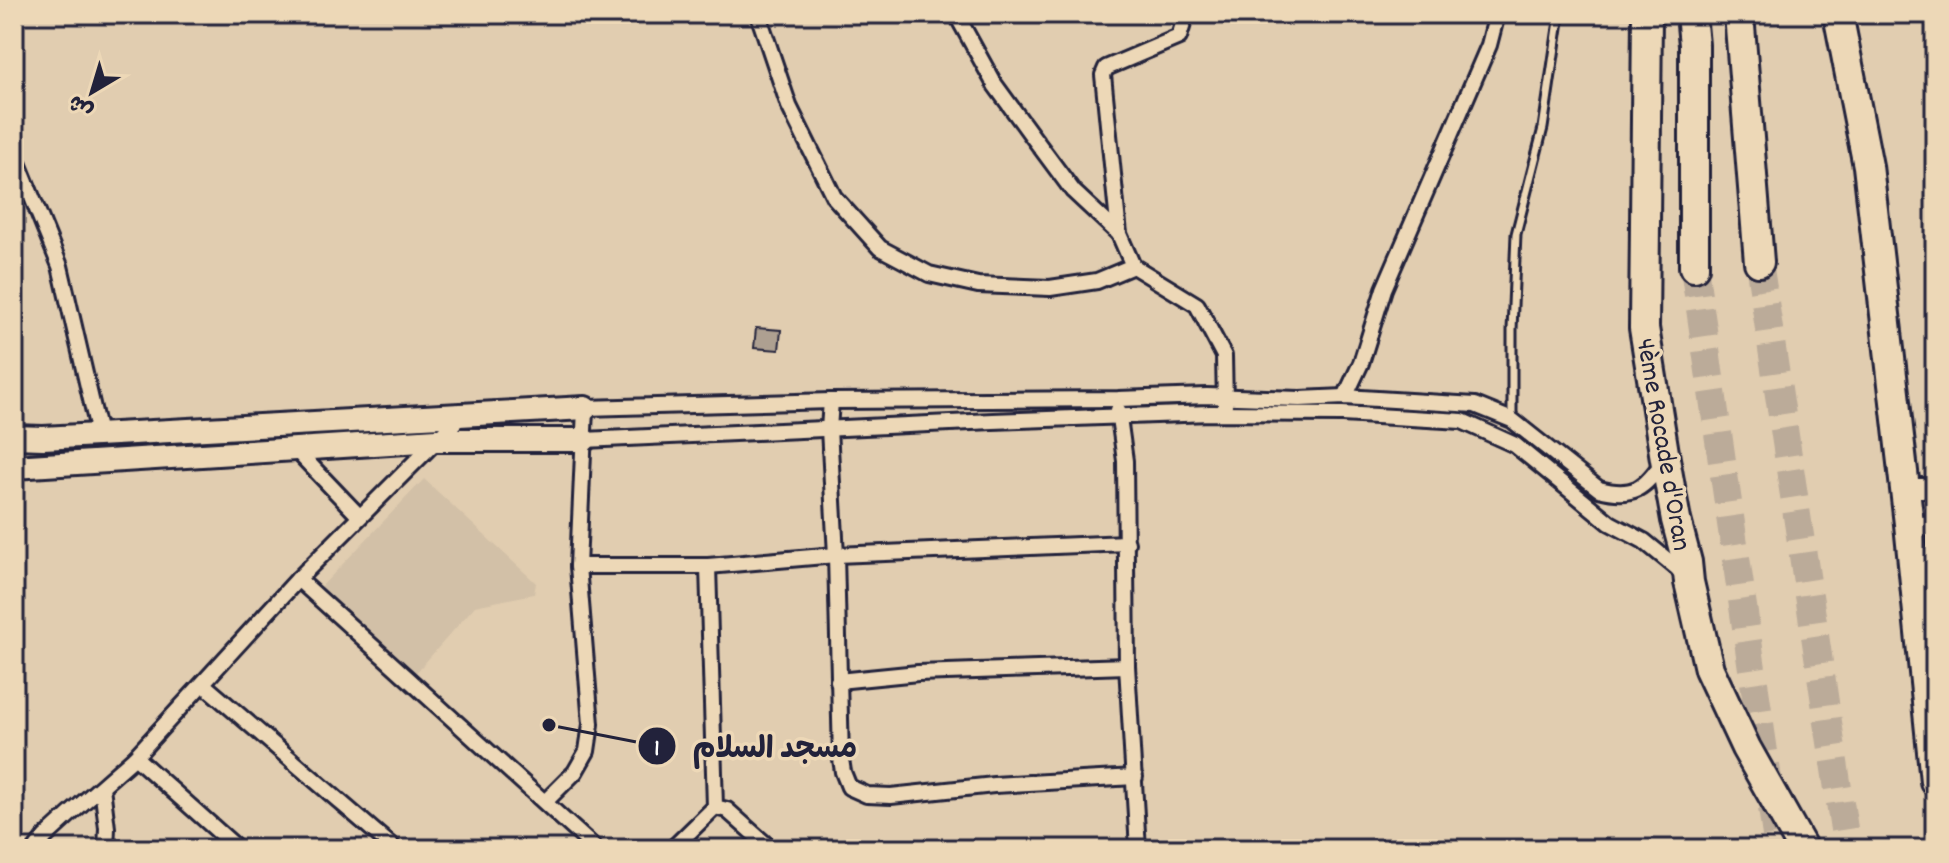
<svg xmlns="http://www.w3.org/2000/svg" width="1949" height="863" font-family="Dekko,'Playpen Sans Arabic',sans-serif">
  <rect width="100%" height="100%" fill="#e1cdb0"/>
  <filter id="ink" filterUnits="userSpaceOnUse"><feTurbulence type="fractalNoise" baseFrequency=".0125" numOctaves="2"/><feDisplacementMap in="SourceGraphic" scale="16" xChannelSelector="R" yChannelSelector="G"/><feConvolveMatrix kernelMatrix="1 2 1 2 8 2 1 2 1" color-interpolation-filters="sRGB"/></filter>
  <g filter="url(#ink)">
    <polygon fill="#d2c0a7" points="424,479 536,583 534,594 475,606 415,674 319,589"/>
    <polygon fill="#aea091" stroke="#22223b" stroke-width="2" points="756,328 781,330 779,350 754,348"/>
    <g fill="none" stroke-linecap="round" stroke-linejoin="round">
      <g stroke="#bbab99" stroke-width="28" stroke-dasharray="28 14" stroke-linecap="butt">
        <polyline points="1759,262 1847,849"/>
        <polyline points="1694,267 1778,849"/>
      </g>
      <g stroke="#22223b" stroke-width="13">
        <polyline id="service" points="1512,419 1512,330 1516,234 1543,128 1560,14"/>
      </g>
      <g stroke="#22223b" stroke-width="20">
        <g id="minor">
          <polyline points="758,14 789,106 834,197 880,248 929,274 978,285 1050,288 1097,281 1133,266"/>
          <polyline points="956,14 995,85 1033,137 1073,191 1119,234"/>
          <polyline points="1186,14 1179,37 1106,68 1103,75 1119,234 1133,266 1197,305 1224,356 1225,405"/>
          <polyline points="14,153 60,266 99,434"/>
          <polyline points="1345,397 1361,363 1384,289 1489,45 1497,14"/>
          <polyline points="831,401 829,429 836,555 841,759 843,772 849,787 867,795 891,796 994,785 1135,777"/>
          <polyline points="1118,410 1125,461 1127,666 1138,849"/>
          <polyline points="584,440 993,421 1210,413 1342,414 1462,421 1515,445 1610,523 1644,541 1677,568 1686,579"/>
          <polyline points="296,450 359,516"/>
          <polyline points="578,566 708,566 836,555 1127,543"/>
          <polyline points="708,566 715,807 727,810 771,849"/>
          <polyline points="298,579 596,849"/>
          <polyline points="838,681 918,673 1127,666"/>
          <polyline points="203,684 395,849"/>
          <polyline points="135,757 238,849"/>
          <polyline points="102,787 107,828 106,849"/>
          <path d="M545 802 575 772 587 751 591 724 578 566 585 408 831 401 1118 399 1207 396 1300 399 1345 397 1475 405 1512 420 1599 489C1633 498 1645 489 1664 460"/>
          <polyline points="36,849 45,837 69,815 135,757 298,579 462,415"/>
          <polyline points="672,849 715,807"/>
        </g>
      </g>
      <g stroke="#22223b" stroke-width="24">
        <g id="tertiary">
          <polyline points="1905,488 1935,488"/>
          <polyline points="1909,527 1935,525"/>
        </g>
      </g>
      <g stroke="#22223b" stroke-width="28">
        <g id="secondary">
          <polyline points="14,437 43,438 585,408"/>
          <polyline points="14,467 437,440 584,440"/>
        </g>
      </g>
      <g stroke="#22223b" stroke-width="34">
        <g id="motorway">
          <polyline points="1647,14 1644,328 1665,459 1676,520 1687,562 1689,582 1709,669 1746,748 1803,849"/>
          <polyline points="1691,14 1694,45 1694,267"/>
          <polyline points="1739,14 1759,262"/>
          <polyline points="1838,14 1868,166 1909,524 1935,781"/>
        </g>
      </g>
      <use href="#service" stroke="#edd8b7" stroke-width="7"/>
      <use href="#minor" stroke="#edd8b7" stroke-width="14"/>
      <use href="#tertiary" stroke="#edd8b7" stroke-width="18"/>
      <use href="#secondary" stroke="#edd8b7" stroke-width="22"/>
      <use href="#motorway" stroke="#edd8b7" stroke-width="28"/>
    </g>
  </g>
  <g text-anchor="middle" stroke-width="7" stroke-linejoin="round" paint-order="stroke">
    <g font-size="28" fill="#22223b" stroke="#edd8b7">
      <text transform="translate(1666 444) rotate(80)" y="10">4ème Rocade d'Oran</text>
    </g>
  </g>
  <path fill="none" stroke="#22223b" stroke-width="3" d="M549 725L657 746"/>
  <g fill="#22223b" stroke="#edd8b7" stroke-width="3">
    <circle cx="549" cy="725" r="8"/>
    <circle cx="657" cy="746" r="20"/>
  </g>
  <g font-size="24" text-anchor="middle" font-weight="bold" fill="#fff">
    <text x="657" y="755">1</text>
  </g>
  <g font-size="30" text-anchor="middle" font-weight="bold" fill="#22223b" stroke="#edd8b7" stroke-width="7" stroke-linejoin="round" paint-order="stroke">
    <text x="775" y="757">مسجد السلام</text>
  </g>
  <rect width="1949" height="863" fill="none" stroke="#edd8b7" stroke-width="48"/>
  <rect x="24" y="24" width="1901" height="815" fill="none" stroke="#22223b" stroke-width="3" filter="url(#ink)"/>
  <g transform="translate(92 92) rotate(218)" stroke="#edd8b7" stroke-width="6" paint-order="stroke">
  <path d="M0-6L14 30L0 20L-14 30Z" fill="#22223b"/>
  <text y="-12" font-size="22" font-weight="bold" text-anchor="middle" fill="#22223b">ش</text>
  </g>
</svg>
